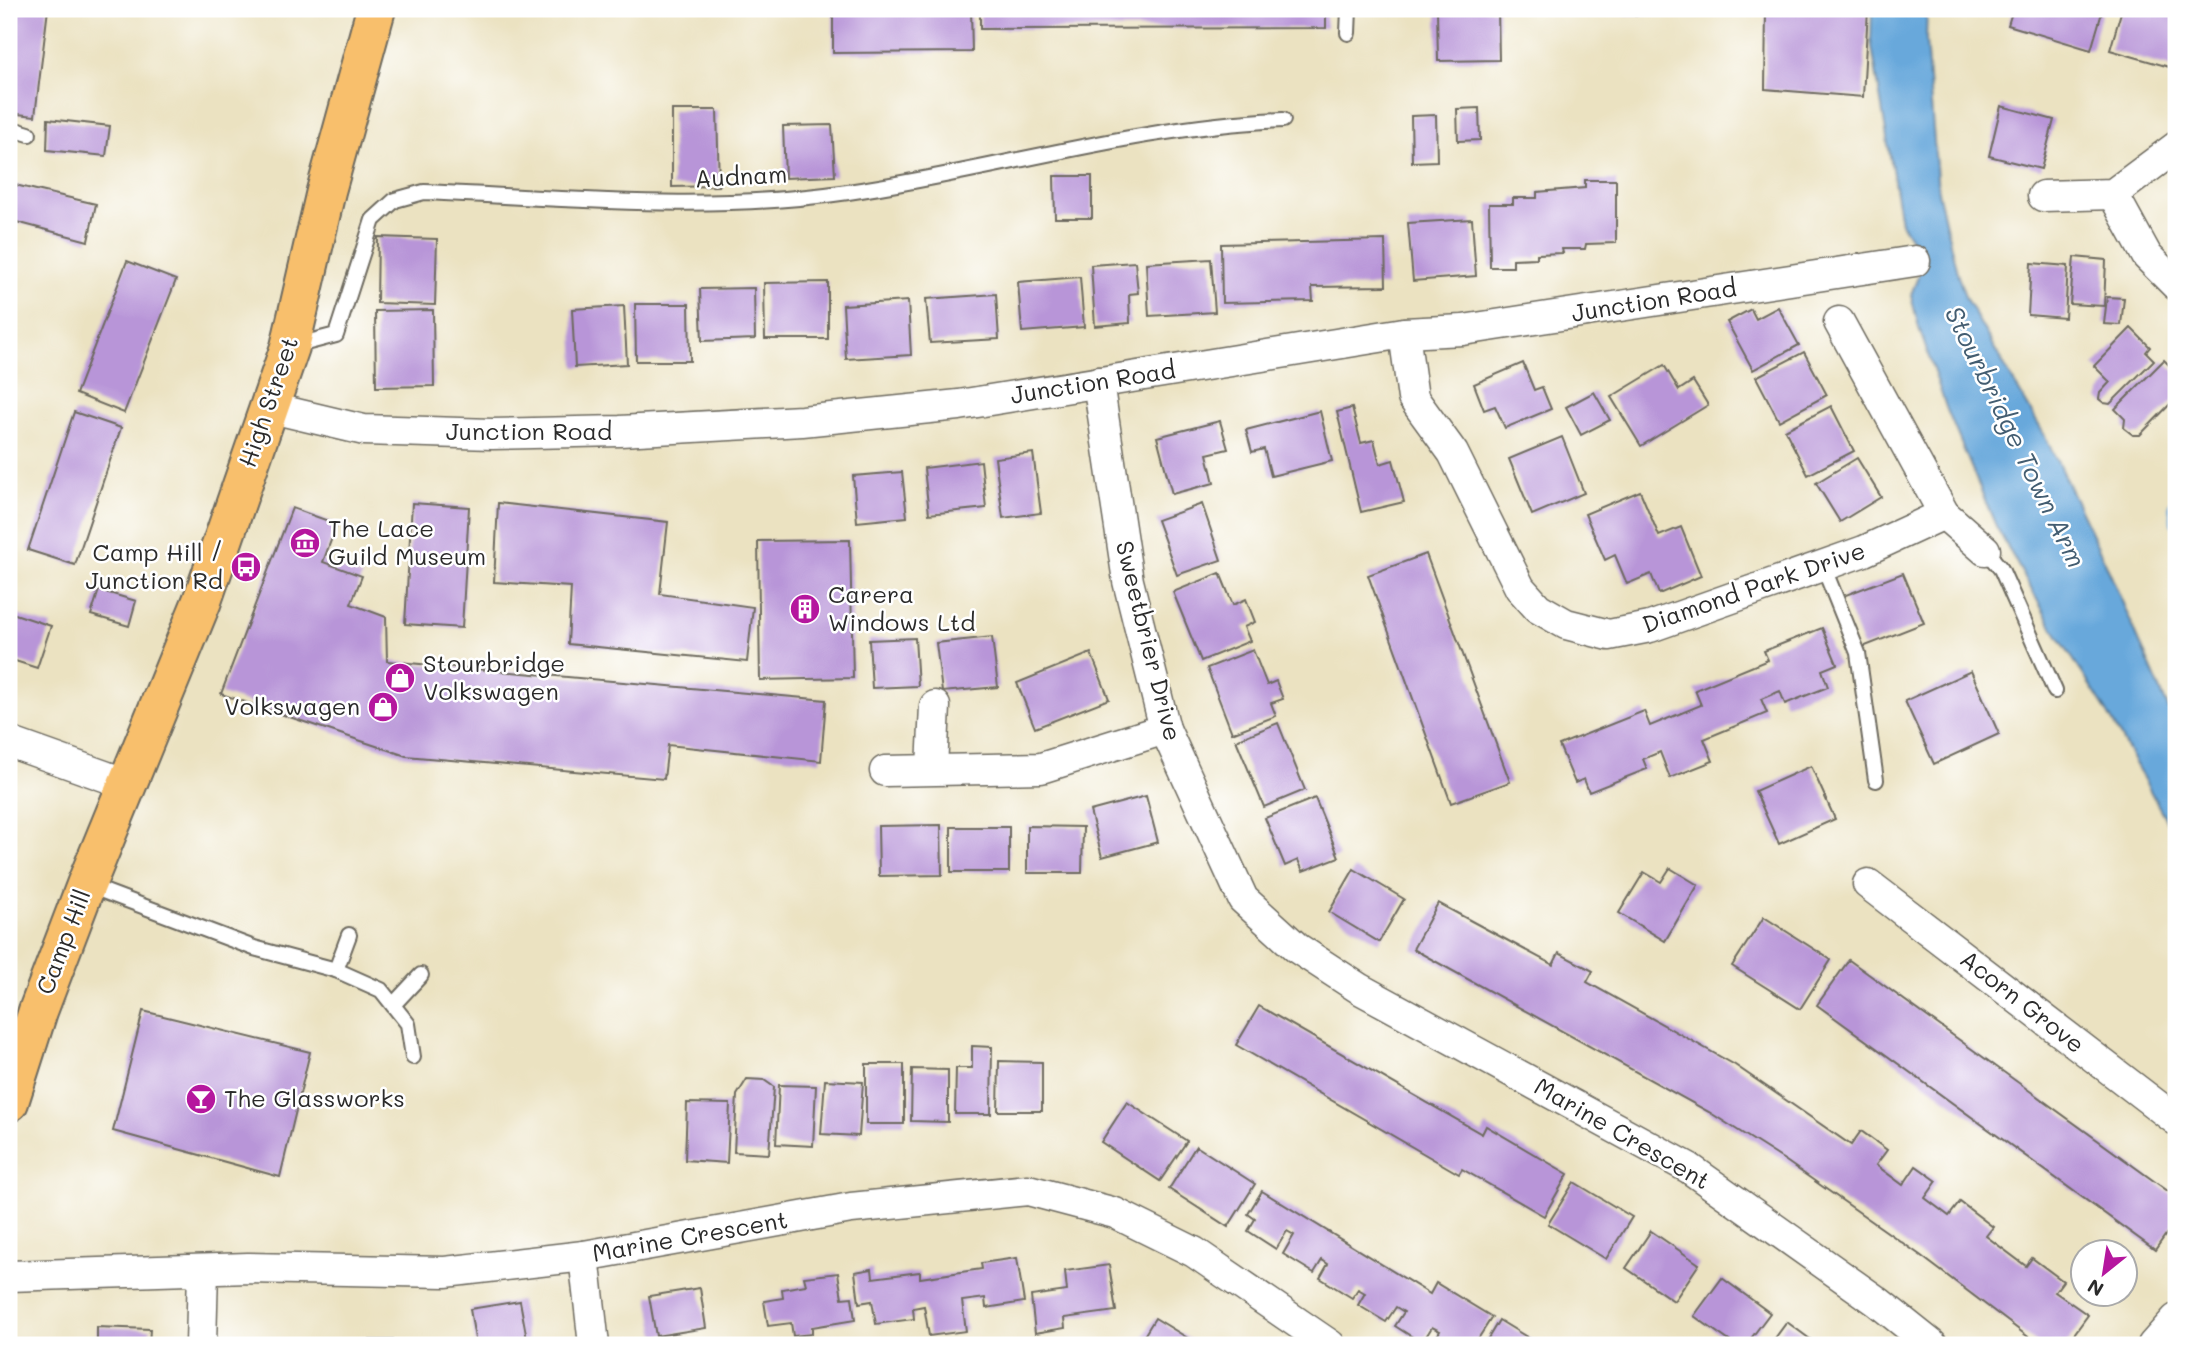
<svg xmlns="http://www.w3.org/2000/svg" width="2185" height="1354" font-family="Mali,sans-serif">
  <rect width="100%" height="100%" fill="#fff"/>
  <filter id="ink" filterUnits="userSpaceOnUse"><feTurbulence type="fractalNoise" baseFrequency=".0143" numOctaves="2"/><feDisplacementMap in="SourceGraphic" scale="14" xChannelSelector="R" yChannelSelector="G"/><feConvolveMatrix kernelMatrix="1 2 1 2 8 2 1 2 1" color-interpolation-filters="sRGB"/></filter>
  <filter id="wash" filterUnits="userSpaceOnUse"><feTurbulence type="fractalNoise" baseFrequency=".00686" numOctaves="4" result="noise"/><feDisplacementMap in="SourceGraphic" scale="28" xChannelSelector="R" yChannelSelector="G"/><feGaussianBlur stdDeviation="1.57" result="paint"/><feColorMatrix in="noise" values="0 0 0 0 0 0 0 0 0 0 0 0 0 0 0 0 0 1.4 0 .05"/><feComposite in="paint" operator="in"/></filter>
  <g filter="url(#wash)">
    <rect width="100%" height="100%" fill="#ebe2c1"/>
    <polygon fill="#67a8db" stroke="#496a83" stroke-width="2" points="1872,9 1927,9 1926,41 1938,191 1957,273 1966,299 2045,436 2105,562 2176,726 2176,838 2107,712 2050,623 1996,526 1947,410 1919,328 1911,295 1924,259 1901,223 1871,41"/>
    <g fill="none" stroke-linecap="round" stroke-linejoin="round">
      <polyline stroke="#67a8db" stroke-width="12" points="2176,502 2174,506 2176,522"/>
    </g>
    <g id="blocks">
      <g fill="#b895d8">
        <polygon points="9,9 48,9 35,116 9,113"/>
        <polygon points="833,9 971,9 972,52 833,53"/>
        <polygon points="980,9 1326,9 1326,28 980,29"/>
        <polygon points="1437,9 1498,9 1499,60 1438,61"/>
        <polygon points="1626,9 1695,9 1695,11 1626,15"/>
        <polygon points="1766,9 1868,9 1863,97 1765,89"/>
        <polygon points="2013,9 2103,9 2091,50 2008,25"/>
        <polygon points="2122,9 2161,9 2176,13 2176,69 2110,50"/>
        <polygon points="2001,106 2054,120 2041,169 1989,156"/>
        <polygon points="1479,108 1480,140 1458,141 1457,109"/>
        <polygon points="672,110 717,110 719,186 672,187"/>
        <polygon points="1436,115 1437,161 1412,162 1411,116"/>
        <polygon points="48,119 110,126 106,156 47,150"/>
        <polygon points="832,125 835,176 785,178 783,126"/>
        <polygon points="1054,176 1092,176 1092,218 1055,218"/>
        <polygon points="1585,180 1616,180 1616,243 1586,244 1585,249 1562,249 1563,253 1537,254 1537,258 1513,259 1513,267 1490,267 1489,204 1513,204 1513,198 1537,198 1537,192 1585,188"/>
        <polygon points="15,185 96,204 88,241 9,220"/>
        <polygon points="1472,219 1476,276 1413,281 1408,223"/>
        <polygon points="378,237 437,239 435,305 377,303"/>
        <polygon points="1385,240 1386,286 1312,287 1313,301 1222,303 1221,244"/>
        <polygon points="2074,257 2106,260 2104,306 2070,304"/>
        <polygon points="1211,259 1215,312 1149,316 1146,263"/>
        <polygon points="127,261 176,280 124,413 76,394"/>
        <polygon points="1135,262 1138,293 1129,294 1130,323 1095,326 1091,265"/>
        <polygon points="2031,263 2068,266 2065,318 2028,315"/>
        <polygon points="1080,277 1084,327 1022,332 1018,282"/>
        <polygon points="828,282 828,339 765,339 764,283"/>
        <polygon points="754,288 755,339 702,341 700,289"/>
        <polygon points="996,294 999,339 930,343 926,299"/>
        <polygon points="2107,297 2124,298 2121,325 2104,324"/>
        <polygon points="908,301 911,355 846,359 843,305"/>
        <polygon points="635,304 689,304 690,361 636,361"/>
        <polygon points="624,306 627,364 575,367 572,309"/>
        <polygon points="1778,307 1799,345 1753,370 1727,322 1751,309 1756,319"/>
        <polygon points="433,310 434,386 376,387 375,311"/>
        <polygon points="2131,328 2150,347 2146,352 2154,360 2110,404 2104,403 2099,399 2100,393 2110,382 2094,366"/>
        <polygon points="1804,352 1827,395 1779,421 1756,377"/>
        <polygon points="2164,360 2176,372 2176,398 2140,435 2133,435 2124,428 2125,419 2115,409"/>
        <polygon points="1523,363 1534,390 1542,387 1551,409 1505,428 1495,406 1484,410 1474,384"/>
        <polygon points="1664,365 1679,390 1693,381 1708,405 1641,446 1611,397"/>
        <polygon points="1594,392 1610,420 1581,435 1566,407"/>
        <polygon points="1831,406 1854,451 1808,475 1785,430"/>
        <polygon points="1352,408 1361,443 1374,440 1380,464 1393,460 1404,502 1361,512 1337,412"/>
        <polygon points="1320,411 1332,461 1271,476 1264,449 1252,452 1246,430"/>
        <polygon points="74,412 121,428 75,565 28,550"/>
        <polygon points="1220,421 1228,449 1207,454 1214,483 1172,494 1157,437"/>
        <polygon points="1562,437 1584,493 1532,515 1509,459"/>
        <polygon points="1033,453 1041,513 1003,518 995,458"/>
        <polygon points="1857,458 1881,497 1840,522 1816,483"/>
        <polygon points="981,461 986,508 929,514 924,468"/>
        <polygon points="902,472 907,517 857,522 853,476"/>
        <polygon points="1640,491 1659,536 1681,527 1701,576 1659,594 1651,574 1627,584 1615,555 1605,560 1585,514"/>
        <polygon points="412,503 469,507 462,628 405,624"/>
        <polygon points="498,503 668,522 660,594 753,607 747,662 568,644 571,587 494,582"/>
        <polygon points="1202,504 1221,560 1177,575 1157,520"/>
        <polygon points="292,508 337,524 323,562 362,576 351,604 386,617 387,661 826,700 821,761 668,745 664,779 406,756 221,694"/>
        <polygon points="850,540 853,678 760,680 758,541"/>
        <polygon points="1426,554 1510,782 1451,803 1368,575"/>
        <polygon points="1220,573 1233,605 1246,599 1255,622 1244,627 1250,641 1201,661 1173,592"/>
        <polygon points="1903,573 1924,623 1863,647 1843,596"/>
        <polygon points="99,590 136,601 129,626 91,615"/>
        <polygon points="9,612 51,626 37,668 9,659"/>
        <polygon points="1822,628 1837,664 1822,670 1828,687 1785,704 1780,691 1761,699 1767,713 1704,739 1713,761 1670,778 1660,752 1643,759 1647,769 1589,792 1584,779 1575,783 1559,745 1644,711 1650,726 1701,705 1695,690 1768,660 1764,651"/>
        <polygon points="992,637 998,687 942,692 936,643"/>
        <polygon points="915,638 918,686 872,688 869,640"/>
        <polygon points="1253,650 1267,685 1276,681 1283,699 1271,703 1276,716 1232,733 1207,668"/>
        <polygon points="1091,653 1109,699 1035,728 1017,683"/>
        <polygon points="1971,671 1999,734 1934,764 1905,701"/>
        <polygon points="1278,723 1305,790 1264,807 1236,740"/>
        <polygon points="1811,766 1835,819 1779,844 1755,791"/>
        <polygon points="1146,796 1158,842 1102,857 1090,811"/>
        <polygon points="1315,798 1339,857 1303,871 1298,860 1285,866 1265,818"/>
        <polygon points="941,825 942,875 879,876 878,826"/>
        <polygon points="1027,826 1083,827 1082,873 1027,873"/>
        <rect x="951" y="827" width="58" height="45"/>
        <polygon points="1670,868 1698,885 1665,941 1619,913 1644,872 1661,882"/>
        <polygon points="1354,869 1404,899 1379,942 1329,912"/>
        <polygon points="1438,903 1553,965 1559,953 1593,971 1587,982 1735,1065 1851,1145 1861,1131 1887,1150 1876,1165 1903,1185 1916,1166 1937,1181 1925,1198 1949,1216 1960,1202 1993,1227 1986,1236 2026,1266 2032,1258 2063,1281 2055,1292 2088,1315 2066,1345 2039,1345 1920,1255 1786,1161 1709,1112 1413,949"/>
        <polygon points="1764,917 1831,960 1800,1009 1732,966"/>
        <polygon points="1849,960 2176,1197 2176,1220 2155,1250 1817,1005"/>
        <polygon points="1259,1006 1482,1134 1486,1126 1568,1174 1544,1216 1462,1169 1459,1174 1236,1045"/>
        <polygon points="143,1011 310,1052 280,1177 113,1131"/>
        <polygon points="972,1046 992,1047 991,1114 955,1114 956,1068 972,1068"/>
        <polygon points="999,1061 1042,1062 1042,1111 998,1111"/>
        <rect x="866" y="1064" width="38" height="60"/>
        <polygon points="912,1069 948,1070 948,1122 911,1121"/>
        <polygon points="747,1079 764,1080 774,1087 769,1154 734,1152 737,1095"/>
        <polygon points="825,1080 863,1082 859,1136 821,1134"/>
        <polygon points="779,1085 816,1086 813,1146 776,1144"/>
        <polygon points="1127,1102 1187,1141 1160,1181 1101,1142"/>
        <polygon points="687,1103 730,1104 727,1163 685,1160"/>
        <polygon points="1196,1146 1255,1184 1228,1227 1169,1189"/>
        <polygon points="1574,1182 1632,1217 1606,1259 1548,1224"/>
        <polygon points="1262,1191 1430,1294 1436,1283 1492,1317 1474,1345 1432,1345 1440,1331 1432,1327 1422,1343 1395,1326 1404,1312 1396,1307 1386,1322 1358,1305 1365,1293 1358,1289 1352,1298 1320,1278 1328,1264 1322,1260 1314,1273 1283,1254 1294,1235 1287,1231 1276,1249 1248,1231 1255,1219 1248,1214"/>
        <polygon points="1651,1231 1699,1264 1674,1301 1626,1268"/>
        <polygon points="1017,1258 1024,1302 986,1308 985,1298 962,1301 966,1331 929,1336 924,1306 913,1308 914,1319 876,1324 872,1301 859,1303 855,1272 872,1269 873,1278 920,1272 920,1278 982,1269 981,1263"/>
        <polygon points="1109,1265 1116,1311 1064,1318 1065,1328 1035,1333 1031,1296 1067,1291 1065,1271"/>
        <polygon points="838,1273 842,1298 852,1297 855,1320 812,1327 812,1334 793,1336 791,1323 768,1326 764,1301 783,1298 782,1289 806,1285 804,1277"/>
        <polygon points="1722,1278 1770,1313 1746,1345 1735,1345 1694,1316"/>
        <polygon points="700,1288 706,1328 656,1336 649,1296"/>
        <polygon points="520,1301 528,1345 476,1345 470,1309"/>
        <polygon points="1155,1318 1199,1345 1142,1345 1139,1344"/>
        <polygon points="1499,1320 1540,1345 1484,1345"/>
        <polygon points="1787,1322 1818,1345 1770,1345"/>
        <polygon points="97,1327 150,1329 149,1345 97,1345"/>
        <rect x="350" y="1340" width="45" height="5"/>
        <rect x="242" y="1342" width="45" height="3"/>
      </g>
    </g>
  </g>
  <g filter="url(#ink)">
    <use href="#blocks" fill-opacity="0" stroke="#6e6b60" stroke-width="2"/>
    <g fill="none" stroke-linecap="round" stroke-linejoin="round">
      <g stroke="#6e6b60" stroke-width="18">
        <g id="service">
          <polyline points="1348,33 1349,9"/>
          <polyline points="9,128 29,134"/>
          <path d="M294 346 336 335 373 220 395 200 424 192C565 198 708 213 848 192 994 171 1135 126 1283 120"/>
          <polyline points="1985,550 2001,569 2055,691"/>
          <polyline points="1823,566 1858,653 1876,780"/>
          <polyline points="87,885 254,948 336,970 381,990 408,1024 413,1057"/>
          <polyline points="336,970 349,935"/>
          <polyline points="393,1005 421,975"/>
        </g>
      </g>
      <g stroke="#6e6b60" stroke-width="33">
        <g id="minor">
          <polyline points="2113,194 2147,256 2176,285"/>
          <polyline points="2043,196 2113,194 2176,147"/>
          <polyline points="1839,322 1944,514 1985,550"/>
          <polyline points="1404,333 1413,398 1453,453 1520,588 1538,608 1566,624 1609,635 1650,627 1864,551 1944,514"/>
          <polyline points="1098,382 1128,581 1165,729 1243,899 1297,948 1360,989 1689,1168 1878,1302 1932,1345"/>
          <polyline points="267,407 364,430 492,434 620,431 802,421 959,405 1404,333 1463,330 1915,261"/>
          <polyline points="9,742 127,784"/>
          <polyline points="932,768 935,706"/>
          <polyline points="885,771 1041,768 1165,729"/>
          <polyline points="1868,884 2176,1120"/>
          <polyline points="584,1256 594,1345"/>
          <polyline points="9,1276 248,1268 445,1272 584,1256 851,1208 1028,1190 1115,1213 1194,1252 1330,1345"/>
          <polyline points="201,1345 203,1270"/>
          <polyline points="2153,1345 2176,1319"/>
        </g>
      </g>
      <g stroke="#6e6b60" stroke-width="42">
        <polyline id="trunk" points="9,1102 38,1011 86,885 202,601 290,347 326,191 376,9"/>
      </g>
      <use href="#service" stroke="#fff" stroke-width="14"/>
      <use href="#minor" stroke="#fff" stroke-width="30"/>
      <use href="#trunk" stroke="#f8bf6c" stroke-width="38"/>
    </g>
  </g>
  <defs>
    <g id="museum-disc" transform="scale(1.575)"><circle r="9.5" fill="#b5179e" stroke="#fff"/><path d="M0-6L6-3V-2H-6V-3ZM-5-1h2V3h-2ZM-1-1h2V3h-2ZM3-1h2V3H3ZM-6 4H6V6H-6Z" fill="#fff"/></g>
    <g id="bus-disc" transform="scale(1.575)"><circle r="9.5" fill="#b5179e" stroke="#fff"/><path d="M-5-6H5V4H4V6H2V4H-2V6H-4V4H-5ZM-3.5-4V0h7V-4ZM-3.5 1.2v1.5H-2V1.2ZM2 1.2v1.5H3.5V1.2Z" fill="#fff"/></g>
    <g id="building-disc" transform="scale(1.575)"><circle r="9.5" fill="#b5179e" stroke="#fff"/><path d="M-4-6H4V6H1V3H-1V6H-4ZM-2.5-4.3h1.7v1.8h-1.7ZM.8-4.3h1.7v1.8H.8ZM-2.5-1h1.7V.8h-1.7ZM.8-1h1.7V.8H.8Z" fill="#fff"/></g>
    <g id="shop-disc" transform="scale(1.575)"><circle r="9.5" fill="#b5179e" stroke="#fff"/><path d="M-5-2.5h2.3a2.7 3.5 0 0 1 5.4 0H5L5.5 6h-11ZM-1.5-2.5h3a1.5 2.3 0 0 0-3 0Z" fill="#fff"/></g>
    <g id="bar-disc" transform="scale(1.575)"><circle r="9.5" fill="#b5179e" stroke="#fff"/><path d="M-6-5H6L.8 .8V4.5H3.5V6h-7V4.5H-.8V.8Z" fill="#fff"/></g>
  </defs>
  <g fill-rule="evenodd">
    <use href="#museum-disc" x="305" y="543"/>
    <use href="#bus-disc" x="246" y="567"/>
    <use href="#building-disc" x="805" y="609"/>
    <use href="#shop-disc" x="400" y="678"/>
    <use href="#shop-disc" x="383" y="707"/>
    <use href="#bar-disc" x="201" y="1099"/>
  </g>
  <g text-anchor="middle" stroke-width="5" stroke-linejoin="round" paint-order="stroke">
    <g font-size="24" fill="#2b2b2b" stroke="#fff">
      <text transform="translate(741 177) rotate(-3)" y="8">Audnam</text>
      <text transform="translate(1654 301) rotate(-9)" y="8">Junction Road</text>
      <text transform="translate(1093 383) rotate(-9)" y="8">Junction Road</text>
      <text transform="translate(269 402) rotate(-71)" y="8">High Street</text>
      <text x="529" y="440">Junction Road</text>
      <text transform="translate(1754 588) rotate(-19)" y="8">Diamond Park Drive</text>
      <text transform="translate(1148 641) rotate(76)" y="8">Sweetbrier Drive</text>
      <text transform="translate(64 942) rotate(-69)" y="8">Camp Hill</text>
      <text transform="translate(2022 1002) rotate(38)" y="8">Acorn Grove</text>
      <text transform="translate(1622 1134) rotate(30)" y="8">Marine Crescent</text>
      <text transform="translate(690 1237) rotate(-10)" y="8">Marine Crescent</text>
    </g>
    <g font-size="24" fill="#2b2b2b" stroke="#fff" text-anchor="start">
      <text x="328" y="537">The Lace<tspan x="328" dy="28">Guild Museum</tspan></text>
      <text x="223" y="561" text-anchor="end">Camp Hill /<tspan x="223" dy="28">Junction Rd</tspan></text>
      <text x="828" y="603">Carera<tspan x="828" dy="28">Windows Ltd</tspan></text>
      <text x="423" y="672">Stourbridge<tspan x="423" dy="28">Volkswagen</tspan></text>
      <text x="360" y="715" text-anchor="end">Volkswagen</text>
      <text x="224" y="1107">The Glassworks</text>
    </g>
    <g font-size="26" font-style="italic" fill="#435d71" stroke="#fff">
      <text transform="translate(2015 437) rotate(64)" y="9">Stourbridge Town Arm</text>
    </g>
  </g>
  <rect width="2185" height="1354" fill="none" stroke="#fff" stroke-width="35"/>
  <g transform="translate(2104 1273) rotate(210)"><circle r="33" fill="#ffffff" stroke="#aaaaaa" stroke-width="2"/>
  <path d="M0-5L12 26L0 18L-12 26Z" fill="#b5179e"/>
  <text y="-10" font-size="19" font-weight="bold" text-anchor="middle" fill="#2b2b2b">N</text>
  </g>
</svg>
